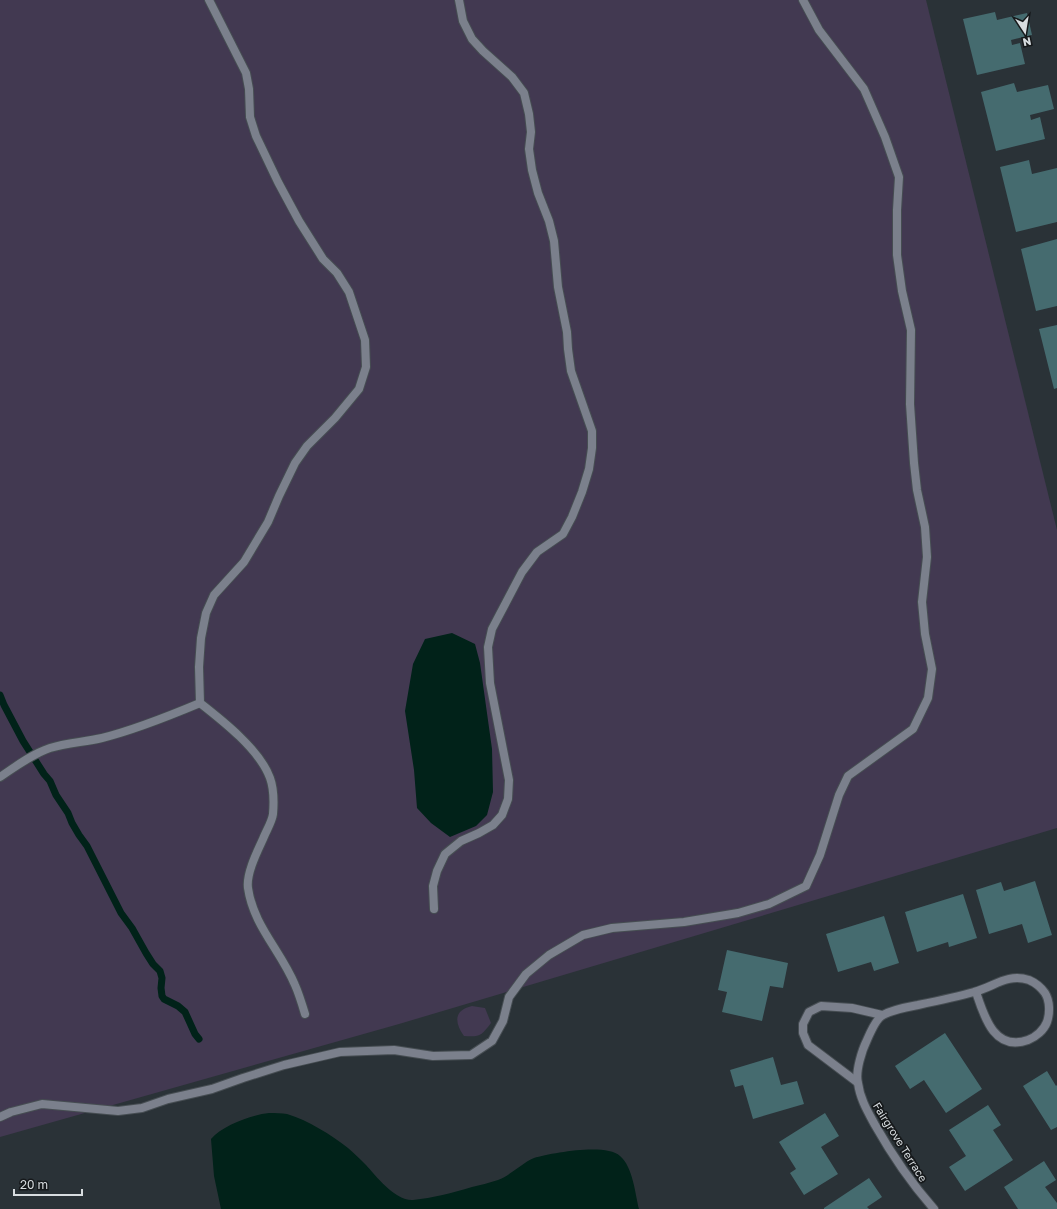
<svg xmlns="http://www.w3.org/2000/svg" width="1057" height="1209" font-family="'Golos Text',sans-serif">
  <rect width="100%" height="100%" fill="#2a3237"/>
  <g fill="#423951">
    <polygon points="0,0 926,0 1057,530 1057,828 399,1024 0,1137"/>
    <path d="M472 1006 485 1008 491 1023C481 1036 480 1037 464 1036 454 1022 454 1010 472 1006Z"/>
  </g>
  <g fill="#012219">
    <polygon points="452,633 475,644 480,663 492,749 493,792 487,815 476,826 450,837 431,823 417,808 414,770 405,711 413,664 425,639"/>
    <path d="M269 1113C275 1113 282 1113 287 1114 308 1120 331 1135 348 1148 354 1153 360 1159 366 1165 376 1176 395 1201 413 1200 433 1198 452 1193 472 1187 480 1185 489 1183 498 1180 511 1175 522 1163 534 1158 552 1153 606 1143 620 1156 633 1167 635 1193 639 1209H221L214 1176 211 1139C223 1125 251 1115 269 1113Z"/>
  </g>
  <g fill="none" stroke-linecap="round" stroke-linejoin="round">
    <polyline stroke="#012219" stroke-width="7" points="0,695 4,705 23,741 44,774 50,781 56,795 68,813 72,823 79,835 87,846 121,913 132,928 146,953 153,964 160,971 162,978 161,988 162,996 164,999 178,1006 185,1012 195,1034 199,1039"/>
  </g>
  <g fill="#456b6f">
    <polygon points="995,12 997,20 1027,13 1032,35 1011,40 1012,45 1020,43 1025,64 977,75 963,19"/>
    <polygon points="1014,83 1017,92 1048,85 1054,109 1030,115 1031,120 1040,117 1045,139 996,151 981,92"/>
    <polygon points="1029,160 1032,174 1057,168 1057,222 1016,232 1000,167"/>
    <polygon points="1057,239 1057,306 1036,311 1021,249"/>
    <polygon points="1057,325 1057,388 1054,389 1039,329"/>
    <polygon points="1035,881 1052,935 1028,943 1022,924 989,934 976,890 1001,882 1004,891"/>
    <polygon points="963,894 977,938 949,947 948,942 917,952 905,912"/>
    <polygon points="884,916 899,963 874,971 871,962 838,972 826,934"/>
    <polygon points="727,950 788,963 783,988 770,986 762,1021 722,1012 727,992 718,990"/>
    <polygon points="945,1033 982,1089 946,1113 924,1080 910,1089 895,1066"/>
    <polygon points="773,1057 781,1085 797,1081 804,1104 753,1119 743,1085 735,1087 730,1070"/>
    <polygon points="1047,1071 1056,1086 1057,1085 1057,1127 1051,1130 1023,1086"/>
    <polygon points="988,1105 1001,1125 993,1130 1013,1160 965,1191 949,1167 966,1156 949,1130"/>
    <polygon points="825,1113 839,1136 821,1147 838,1174 804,1195 790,1173 796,1169 779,1142"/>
    <polygon points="1044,1161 1056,1180 1045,1187 1057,1203 1057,1209 1018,1209 1004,1187"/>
    <polygon points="869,1178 882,1197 867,1207 869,1209 824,1209 824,1208"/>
  </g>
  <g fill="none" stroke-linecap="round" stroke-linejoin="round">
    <g stroke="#464d52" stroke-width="10">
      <g id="lane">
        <path d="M209 0 246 73 249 89 250 117 256 136 278 182 299 221 323 259 337 273 349 292 365 340 366 367 359 389 335 418 307 446 295 463 279 496 268 522 244 562 214 595 206 613 201 638 199 667 200 703C223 721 260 750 270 778 274 789 274 802 273 814 272 822 266 831 263 839 257 852 246 874 248 888 253 925 281 951 295 985 299 994 302 1004 305 1014"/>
        <path d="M0 777C15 767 32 754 50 748 66 743 85 742 102 738 134 730 169 716 200 703"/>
        <polyline points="434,909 433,886 437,871 445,854 461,841 479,833 493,825 502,815 508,799 509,780 490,683 488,647 492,629 522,572 537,552 563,534 572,517 582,492 589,469 592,448 592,431 571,371 568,349 567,332 558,287 554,241 549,221 538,193 532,170 529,149 531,132 529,114 524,93 512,77 483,51 472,39 463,21 459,0"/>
        <polyline points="0,1117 11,1112 42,1104 118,1111 142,1108 168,1099 212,1089 243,1078 284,1065 340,1052 394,1050 433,1056 471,1055 492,1041 503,1021 509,997 526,974 549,955 583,935 612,928 684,922 738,913 769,904 806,886 820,855 839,795 848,776 913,729 928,698 932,669 925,634 922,602 927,557 925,527 917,490 914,463 910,404 911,330 902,291 897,255 897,210 899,177 885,137 864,89 819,30 803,0"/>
      </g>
    </g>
    <g stroke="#464d52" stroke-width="10">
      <g id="street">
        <polyline points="857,1082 808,1045 803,1033 803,1024 809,1012 821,1006 852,1008 882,1015"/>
        <path d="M934 1209C911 1183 892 1155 875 1125 868 1112 860 1099 858 1083 855 1072 862 1050 867 1040 870 1033 877 1018 883 1015 894 1009 907 1007 918 1005 937 1001 956 997 974 992 994 987 1007 973 1029 980 1036 983 1040 986 1045 993 1050 1001 1050 1013 1047 1022 1044 1030 1036 1037 1028 1040 994 1052 984 1016 976 992"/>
      </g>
    </g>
    <use href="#lane" stroke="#7b808c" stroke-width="8"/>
    <use href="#street" stroke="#7b808c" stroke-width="8"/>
  </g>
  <g text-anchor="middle" stroke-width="3.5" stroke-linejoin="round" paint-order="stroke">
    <g font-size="11" fill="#d8dde0" stroke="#16191b">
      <text transform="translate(900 1142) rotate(58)" y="4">Fairgrove Terrace</text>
    </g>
  </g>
  <g transform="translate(1025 32) rotate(168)" stroke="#16191b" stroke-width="3" paint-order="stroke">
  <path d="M0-3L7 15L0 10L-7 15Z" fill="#d8dde0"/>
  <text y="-6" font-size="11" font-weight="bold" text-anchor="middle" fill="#d8dde0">N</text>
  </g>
  <path d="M14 1189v6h68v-6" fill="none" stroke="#d8dde0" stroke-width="2"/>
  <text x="20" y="1189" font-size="12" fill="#d8dde0" stroke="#16191b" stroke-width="3" paint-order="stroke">20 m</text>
</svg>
